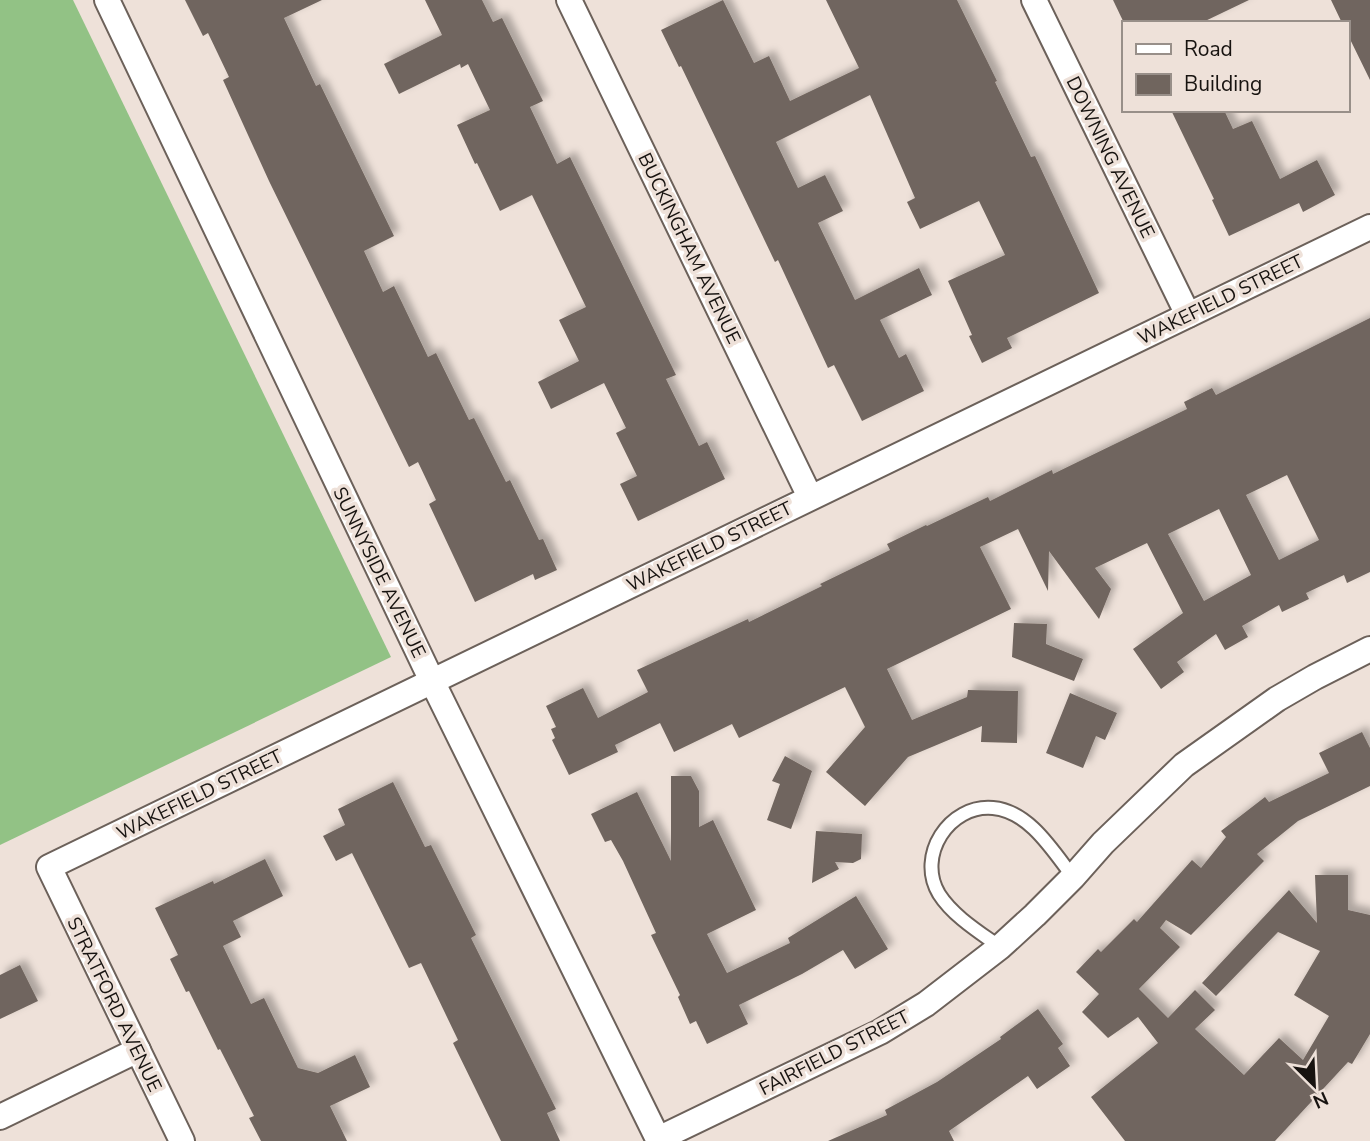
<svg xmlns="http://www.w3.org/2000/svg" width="1370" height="1141" font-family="'Nunito Sans',sans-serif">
  <defs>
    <filter id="shadow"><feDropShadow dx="6" dy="-6" stdDeviation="3.5" flood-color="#0004"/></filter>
  </defs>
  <rect width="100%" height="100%" fill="#eee1d9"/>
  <polygon fill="#92c285" points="0,0 73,0 391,657 0,845"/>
  <g fill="#70655e" fill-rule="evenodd" filter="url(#shadow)">
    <polygon points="185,0 322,0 284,18 316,86 320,84 394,236 364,251 383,292 394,286 428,357 436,353 469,420 474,418 506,482 510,480 539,540 543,539 557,570 535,580 533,574 475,602 429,504 436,500 418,462 409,467 269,181 223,80 229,77 208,33 203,36"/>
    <polygon points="425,0 482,0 493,22 502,18 543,101 530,107 557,164 570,157 676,375 666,379 699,446 707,442 725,479 638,521 620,484 637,476 616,433 626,428 604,383 551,409 538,382 579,361 559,320 586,307 532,195 500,211 477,163 475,164 457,125 490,110 468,64 461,68 460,64 399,94 384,64 442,35"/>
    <polygon points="723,0 754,63 769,56 790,101 859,68 826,0 957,0 997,81 995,82 1031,157 1035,156 1099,293 1007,338 1012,348 982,363 969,336 972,335 948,281 1005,255 979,201 920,229 907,202 915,198 870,95 776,142 798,188 825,175 843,211 818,223 855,300 919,268 932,295 880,320 899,358 906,354 924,391 862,421 834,365 828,368 778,260 775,262 681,66 679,67 661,30"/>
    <polygon points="1113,0 1249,0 1201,23 1124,23"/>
    <polygon points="1331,0 1370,0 1370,80 1347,33 1347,23 1342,23"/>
    <polygon points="1171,110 1224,110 1233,129 1252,121 1280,179 1317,160 1335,195 1303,212 1299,203 1229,236 1212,200 1214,199"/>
    <path d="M1370 318V572L1347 583 1344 575 1306 593 1309 599 1282 612 1279 605 1242 626 1248 637 1225 650 1216 634 1177 662 1184 672 1161 689 1133 649 1183 613 1147 543 1095 568 1111 589 1099 619 1049 551 1048 591 1018 529 980 547 1011 609 887 669 912 720 967 697 968 690 1018 691 1017 743 981 742 982 726 908 757 865 806 826 772 865 727 845 687 739 738 732 724 674 752 660 723 615 745 618 752 569 775 552 740 555 738 551 729 556 727 546 706 583 688 598 718 648 692 637 670 748 619 749 622 822 586 820 584 890 550 887 544 926 525 927 526 988 497 990 501 1052 470 1053 474 1187 409 1184 402 1212 388 1216 395ZM1287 475 1319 540 1279 560 1246 495ZM1219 509 1251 575 1204 601 1168 534Z"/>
    <polygon points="1014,623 1047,624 1046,644 1083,659 1074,681 1012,657"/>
    <polygon points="1070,693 1117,713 1105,740 1096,736 1083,768 1046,753"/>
    <polygon points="1362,732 1370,748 1370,786 1298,821 1257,854 1264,861 1191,935 1166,920 1160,928 1180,947 1139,989 1168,1018 1195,990 1215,1010 1195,1029 1244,1075 1279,1038 1303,1060 1329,1016 1294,995 1320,951 1278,932 1216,996 1202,983 1289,890 1317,923 1315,875 1348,875 1348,910 1370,915 1370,1034 1352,1064 1348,1062 1275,1141 1125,1141 1091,1097 1158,1043 1138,1017 1108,1038 1082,1012 1099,994 1076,972 1098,949 1101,952 1134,919 1137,922 1192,860 1201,868 1226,837 1221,831 1265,797 1269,802 1329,773 1319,753"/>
    <polygon points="785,756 812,771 791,829 767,820 780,784 772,781"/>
    <polygon points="671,776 691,776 699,791 699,827 713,820 756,910 707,934 727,973 790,943 788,938 856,896 888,949 855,969 843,950 802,974 739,1005 748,1024 707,1044 696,1021 690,1024 678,997 680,995 651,935 656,933 623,861 611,840 605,842 591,814 637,792 671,861"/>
    <polygon points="393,782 425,847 431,845 476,935 471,938 556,1109 547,1113 560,1141 501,1141 453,1043 458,1040 421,963 409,968 352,853 336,861 323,836 345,825 338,809"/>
    <polygon points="816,831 862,834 861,859 853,863 835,862 839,869 812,883"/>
    <polygon points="265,859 283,896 233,921 241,937 223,946 251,1004 264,998 298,1068 318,1073 355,1055 370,1087 330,1106 347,1141 261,1141 249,1118 254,1116 220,1049 218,1050 189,991 186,992 170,959 178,955 155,908 213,881 214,884"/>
    <polygon points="20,965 38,1001 0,1019 0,975"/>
    <polygon points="1038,1009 1063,1044 1058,1048 1070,1066 1037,1089 1028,1076 949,1131 954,1141 828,1141 887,1115 885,1110 937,1082 1001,1039 1000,1037"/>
  </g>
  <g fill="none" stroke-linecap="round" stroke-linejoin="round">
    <g stroke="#6c615a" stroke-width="16">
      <path id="lane" d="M1000 947C979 932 953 916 939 894 916 856 949 804 993 808 1029 811 1053 851 1073 877"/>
    </g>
    <g stroke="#6c615a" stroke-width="28">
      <g id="street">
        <polyline points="107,0 432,681 659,1141"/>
        <polyline points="569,0 810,497"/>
        <polyline points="1034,0 1188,315"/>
        <polyline points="0,1117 138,1050"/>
        <polyline points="658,1139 880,1032 926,1004 1000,947 1035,915 1073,877 1103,843 1184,765 1277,699 1315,677 1370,649"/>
        <polyline points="182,1141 49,867 1370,227"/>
      </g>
    </g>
    <use href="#lane" stroke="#fff" stroke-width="12"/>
    <use href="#street" stroke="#fff" stroke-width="24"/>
  </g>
  <g text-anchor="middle" stroke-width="7" stroke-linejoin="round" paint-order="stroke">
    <g font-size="19" fill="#171310" stroke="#eee1d9">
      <text transform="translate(1111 157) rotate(64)" y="7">DOWNING AVENUE</text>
      <text transform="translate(690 248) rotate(64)" y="7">BUCKINGHAM AVENUE</text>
      <text transform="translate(1220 299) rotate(-26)" y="7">WAKEFIELD STREET</text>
      <text transform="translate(709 546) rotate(-26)" y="7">WAKEFIELD STREET</text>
      <text transform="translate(380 572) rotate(64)" y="7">SUNNYSIDE AVENUE</text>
      <text transform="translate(199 794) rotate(-26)" y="7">WAKEFIELD STREET</text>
      <text transform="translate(115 1004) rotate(64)" y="7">STRATFORD AVENUE</text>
      <text transform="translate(834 1052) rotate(-27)" y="7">FAIRFIELD STREET</text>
    </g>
  </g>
  <rect x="1122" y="21" width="228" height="91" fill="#eee1d9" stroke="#988f89" stroke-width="2"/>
  <rect x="1136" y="44" width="35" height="10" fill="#ffffff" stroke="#988f89" stroke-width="2"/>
  <text x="1184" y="56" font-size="21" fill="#171310">Road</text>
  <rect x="1136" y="74" width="35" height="21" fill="#70655e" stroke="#988f89" stroke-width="2"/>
  <text x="1184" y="91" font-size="21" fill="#171310">Building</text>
  <g transform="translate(1314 1085) rotate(156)" stroke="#eee1d9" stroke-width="5" paint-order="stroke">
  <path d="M0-5L12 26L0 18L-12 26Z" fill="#171310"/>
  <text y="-10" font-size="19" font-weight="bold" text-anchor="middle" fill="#171310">N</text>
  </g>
</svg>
